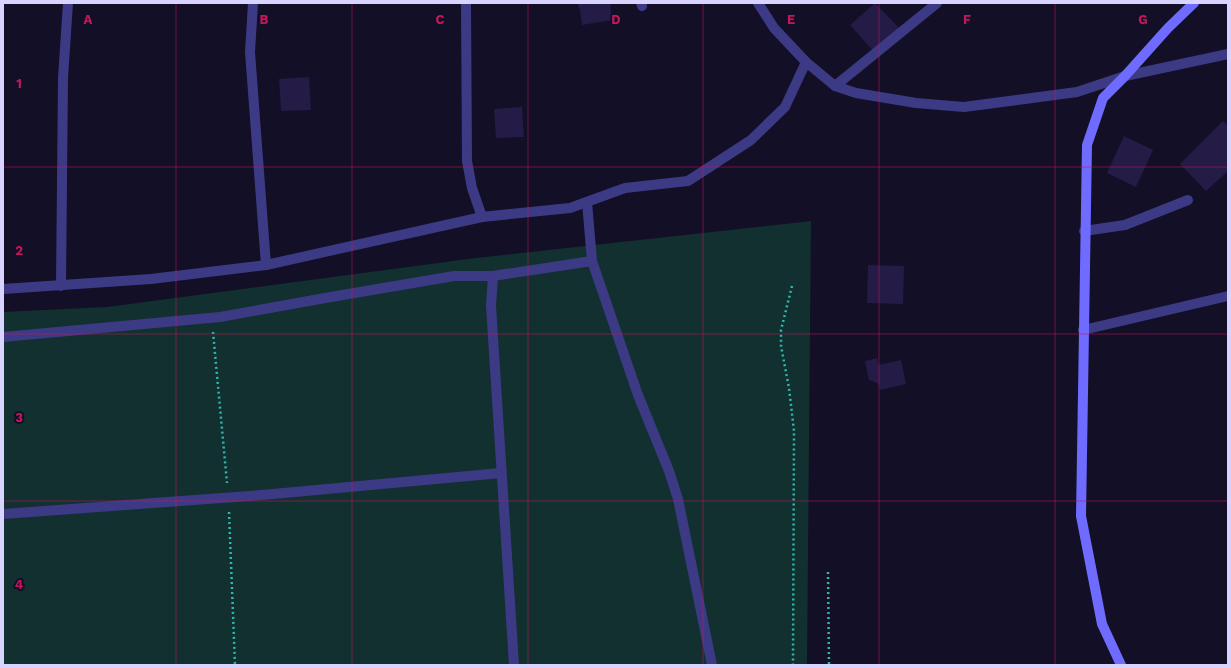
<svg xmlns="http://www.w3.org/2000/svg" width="1231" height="668" font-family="'Work Sans',sans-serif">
  <rect width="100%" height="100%" fill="#130f26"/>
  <polygon fill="#12302f" points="811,221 807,665 3,665 3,312 107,307 468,259"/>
  <g fill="#241b47">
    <polygon points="577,3 610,3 612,20 582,25 580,10"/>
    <polygon points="875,3 901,30 875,53 850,25"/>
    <polygon points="309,77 311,110 281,111 279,79"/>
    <polygon points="522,107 524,137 496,138 494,109"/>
    <polygon points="1223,121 1228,126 1228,171 1206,191 1180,164"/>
    <polygon points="1124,136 1153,150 1136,187 1107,173"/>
    <polygon points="868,265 904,266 903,304 867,303"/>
    <polygon points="877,358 878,365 901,360 906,384 880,390 879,384 869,380 865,361"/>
  </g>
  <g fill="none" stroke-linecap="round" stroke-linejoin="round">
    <g stroke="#2fb8b0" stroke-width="2.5" stroke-dasharray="2 3" stroke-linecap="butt">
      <polyline points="792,286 781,330 781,346 789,388 794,431 793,665"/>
      <polyline points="213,332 227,483"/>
      <polyline points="229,512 235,665"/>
      <polyline points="828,572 829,665"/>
    </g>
    <g stroke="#3d3a85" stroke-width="10">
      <polyline points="587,202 592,261 638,395 669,471 678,499 712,665"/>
      <polyline points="493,276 491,306 514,665"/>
      <polyline points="3,337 220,317 325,298 454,276 493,276 592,261"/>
      <polyline points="3,514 262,495 501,473"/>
    </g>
    <g stroke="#3d3a85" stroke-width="10">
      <polyline points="253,3 250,52 266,265"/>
      <polyline points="466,3 467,161 472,188 482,217 570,208 625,188 688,181 751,140 785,107 806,62"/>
      <polyline points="641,3 642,6"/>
      <polyline points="758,3 774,28 806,62 835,86 856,93 916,103 964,107 1077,92 1125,76 1228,54"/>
      <polyline points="835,86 937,3"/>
      <polyline points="1084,231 1125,225 1188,200"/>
      <polyline points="61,286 63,78 68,3"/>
      <polyline points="3,289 151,279 266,265 482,217"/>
      <polyline points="1083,330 1228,296"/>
    </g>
    <polyline stroke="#6f6bff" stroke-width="10" points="1121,665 1102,624 1081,516 1087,145 1103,98 1125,76 1168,28 1194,3"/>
  </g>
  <path fill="none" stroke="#c2185b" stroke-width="1" stroke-opacity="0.55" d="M176 3V665M352 3V665M528 3V665M703 3V665M879 3V665M1055 3V665M3 167H1228M3 334H1228M3 501H1228"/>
  <g font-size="13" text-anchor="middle" font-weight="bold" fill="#c2185b" stroke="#130f26" stroke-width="4" stroke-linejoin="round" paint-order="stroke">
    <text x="88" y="24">A</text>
    <text x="264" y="24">B</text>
    <text x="440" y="24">C</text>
    <text x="616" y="24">D</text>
    <text x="791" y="24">E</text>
    <text x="967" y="24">F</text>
    <text x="1143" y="24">G</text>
    <text x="19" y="88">1</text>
    <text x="19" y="255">2</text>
    <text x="19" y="422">3</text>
    <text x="19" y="589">4</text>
  </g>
  <rect width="1231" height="668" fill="none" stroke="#d9d4ff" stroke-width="8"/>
</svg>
